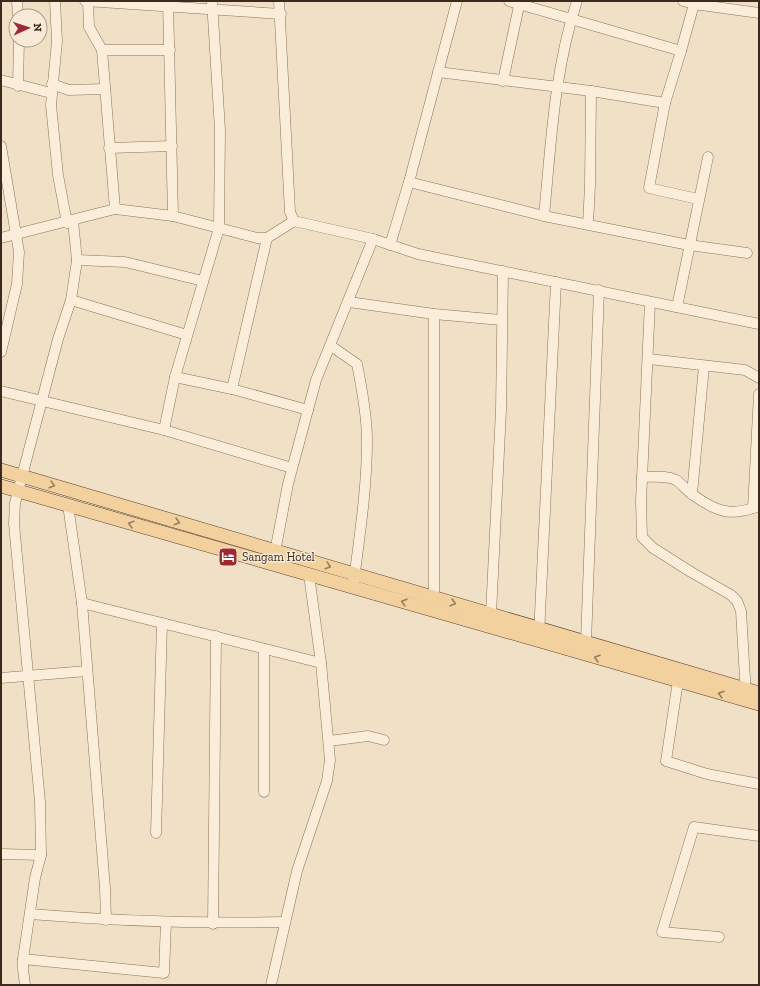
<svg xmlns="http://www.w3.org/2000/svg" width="760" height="986" font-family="'Zilla Slab',serif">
  <rect width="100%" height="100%" fill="#f0e0c6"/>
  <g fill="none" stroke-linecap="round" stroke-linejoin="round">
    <g stroke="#8c715b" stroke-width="11">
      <g id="minor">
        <polyline points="17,1 18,16"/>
        <polyline points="55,1 57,41 51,105 58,175 67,223"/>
        <polyline points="85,1 281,14"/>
        <polyline points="88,1 89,27 102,50 115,209"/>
        <polyline points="168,1 173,216"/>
        <polyline points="279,1 290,212 294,221 373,239 418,254 759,324"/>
        <polyline points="457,1 409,182 544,216 689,245 747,253"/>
        <polyline points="509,1 681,51 694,4 759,13"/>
        <polyline points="683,1 694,4"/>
        <polyline points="102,50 170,50"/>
        <polyline points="681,51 665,103 649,188 698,199"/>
        <polyline points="438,72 591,91 665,103"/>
        <polyline points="1,80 51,93"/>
        <polyline points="503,81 520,1"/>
        <polyline points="52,84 69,90 105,89"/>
        <polyline points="18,86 19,40"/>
        <polyline points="1,146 19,252 17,284 1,352"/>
        <polyline points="109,148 172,146"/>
        <path d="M544 216C551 144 554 71 577 1"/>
        <polyline points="588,224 590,186 591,91"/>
        <polyline points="1,238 115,209 173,216 257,238 267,238 294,221"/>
        <polyline points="390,245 409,182"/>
        <polyline points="77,260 125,262 203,281"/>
        <polyline points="71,300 187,335"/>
        <polyline points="349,302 434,314 501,320"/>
        <polyline points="650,302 641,501 642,537 653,548 691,572 731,595 737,601 741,611 746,696"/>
        <polyline points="677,307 708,157"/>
        <polyline points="434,314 434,598"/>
        <path d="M331 346 357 364C362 389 367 415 367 440 367 490 359 539 353 588"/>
        <polyline points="649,359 745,370 759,378"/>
        <polyline points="175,377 232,389 308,410"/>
        <polyline points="232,389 267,238"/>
        <polyline points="1,391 164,430 292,468"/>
        <polyline points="164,430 175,377 219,228 220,130 212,1"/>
        <path d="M642 477C653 477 666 475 676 480 682 484 687 491 693 495 717 512 731 517 759 506"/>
        <polyline points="692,494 704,366"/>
        <polyline points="68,505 82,603 105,888 106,920"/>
        <polyline points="753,508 759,394"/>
        <polyline points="274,557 288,484 316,380 373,239"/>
        <polyline points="82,603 321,663"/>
        <polyline points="491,614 501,410 503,271"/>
        <polyline points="539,635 556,282"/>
        <polyline points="586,642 599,290"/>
        <polyline points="264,649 264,792"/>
        <polyline points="1,678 87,671"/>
        <polyline points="678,681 666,761 707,774 759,784"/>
        <polyline points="329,741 368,736 384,740"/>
        <polyline points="156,833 162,623"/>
        <polyline points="1,854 41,855"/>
        <path d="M30 914C115 921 199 924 284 922"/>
        <polyline points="213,924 216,636"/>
        <polyline points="719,937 662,932 694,827 759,836"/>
        <polyline points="23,959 164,973 166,922"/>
        <polyline points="25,985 23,969 23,959 35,878 41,855 40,802 14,524 15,503 58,339 71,300 77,260 73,221"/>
        <polyline points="271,985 297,871 327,781 330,760 321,663 309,575"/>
      </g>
    </g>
    <g stroke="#5a3f2f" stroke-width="14">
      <g id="major">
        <polyline points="1,470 759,693"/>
        <polyline points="1,486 759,704"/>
      </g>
    </g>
    <use href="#minor" stroke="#faeeda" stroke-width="10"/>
    <use href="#major" stroke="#f3d19e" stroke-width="13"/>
  </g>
  <defs><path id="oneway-chevron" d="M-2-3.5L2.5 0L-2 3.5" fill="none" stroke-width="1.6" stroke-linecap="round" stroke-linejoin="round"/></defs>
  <g stroke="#987e5e">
    <use href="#oneway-chevron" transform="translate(52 485) rotate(16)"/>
    <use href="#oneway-chevron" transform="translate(177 522) rotate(16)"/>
    <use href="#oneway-chevron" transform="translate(131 524) rotate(-164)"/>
    <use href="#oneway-chevron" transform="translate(328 566) rotate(16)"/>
    <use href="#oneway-chevron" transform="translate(404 602) rotate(-164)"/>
    <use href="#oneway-chevron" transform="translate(453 603) rotate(16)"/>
    <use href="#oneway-chevron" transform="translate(597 658) rotate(-164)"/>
    <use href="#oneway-chevron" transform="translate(721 694) rotate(-164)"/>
  </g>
  <defs>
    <g id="hotel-square" transform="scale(1)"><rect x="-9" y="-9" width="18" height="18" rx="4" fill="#9d2935" stroke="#f7ead6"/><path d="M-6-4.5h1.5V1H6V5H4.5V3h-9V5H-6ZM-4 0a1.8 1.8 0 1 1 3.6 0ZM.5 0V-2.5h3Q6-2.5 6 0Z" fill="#fff"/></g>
  </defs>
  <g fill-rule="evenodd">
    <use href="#hotel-square" x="228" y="557"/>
  </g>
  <g text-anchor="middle" stroke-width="3" stroke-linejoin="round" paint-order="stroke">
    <g font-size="12" fill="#3c2a1f" stroke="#f7ead6" text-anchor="start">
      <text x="242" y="561">Sangam Hotel</text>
    </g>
  </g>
  <rect width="760" height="986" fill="none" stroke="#3c2a1f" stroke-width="4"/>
  <g transform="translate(28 28) rotate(87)"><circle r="19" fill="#f7ead6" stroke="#ac9d8d"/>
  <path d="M0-3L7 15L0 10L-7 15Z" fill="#9d2935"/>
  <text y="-6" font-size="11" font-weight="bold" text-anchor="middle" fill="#3c2a1f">N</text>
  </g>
</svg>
